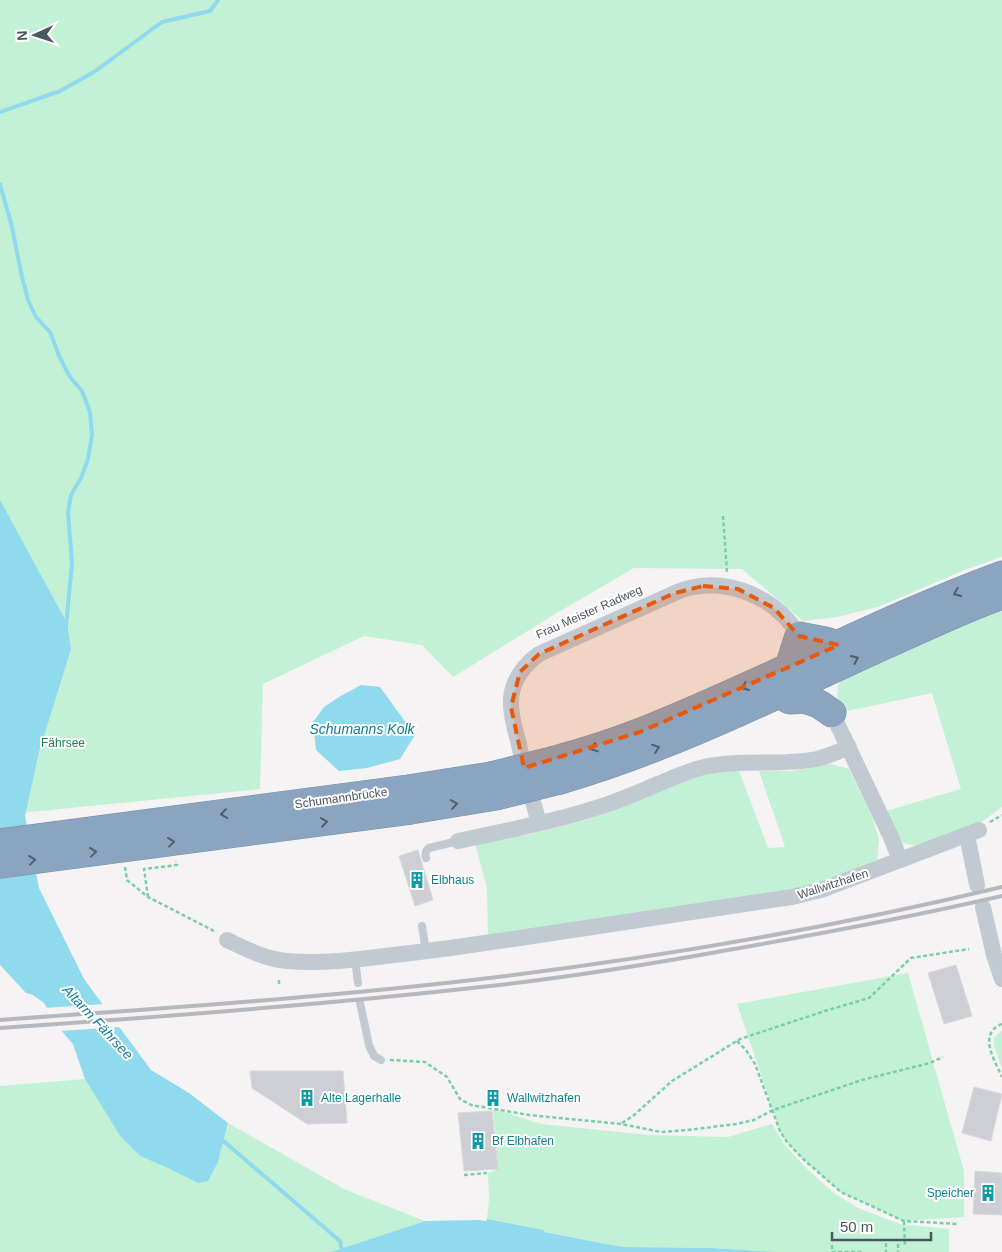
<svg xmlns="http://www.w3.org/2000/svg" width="1002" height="1252" font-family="Arial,sans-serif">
  <rect width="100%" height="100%" fill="#f5f3f3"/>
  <g fill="#c3f1d5">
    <polygon points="0,0 1002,0 1002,557 967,569 878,607 837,617 803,621 742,569 634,568 552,616 453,677 422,645 364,636 263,684 260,789 0,815"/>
    <polygon points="1002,608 1002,807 980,823 917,846 898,842 886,811 961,789 932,693 843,712 837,696 838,686 843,677 879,663 960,624"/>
    <polygon points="831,764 849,769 872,816 879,840 877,860 821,883 795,891 488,936 487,889 475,843 531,834 586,820 646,797 707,772 738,768 768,848 785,847 759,771 793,771"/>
    <polygon points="908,973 964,1171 964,1217 904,1221 841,1192 802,1158 787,1142 780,1131 737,1004"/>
    <polygon points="1002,1030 1002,1069 994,1045 994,1038"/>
    <polygon points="85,1079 120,1136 140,1156 170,1169 218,1162 228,1123 344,1189 425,1221 331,1252 0,1252 0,1086"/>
    <polygon points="493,1110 498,1110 541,1124 649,1135 728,1137 772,1124 784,1144 805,1167 834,1193 858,1208 900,1224 949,1229 949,1252 778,1252 711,1248 625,1247 606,1244 543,1232 544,1230 487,1219 489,1199 488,1173 498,1169"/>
  </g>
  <g fill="#90daee">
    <polygon points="0,500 67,623 71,649 39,752 25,816 39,888 84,979 151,1070 189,1093 228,1123 218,1162 208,1181 198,1183 170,1169 140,1156 120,1136 85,1079 73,1044 59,1028 44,1003 33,995 26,993 0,965"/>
    <polygon points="361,685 380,687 415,735 400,759 367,768 339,771 316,750 313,722 324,707 339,697"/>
    <polygon points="487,1219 544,1230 544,1232 606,1244 625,1247 711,1248 778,1252 331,1252 425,1221 478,1220 486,1221"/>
  </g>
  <polygon fill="#f5f3f3" points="105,1004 122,1027 59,1031 44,1008"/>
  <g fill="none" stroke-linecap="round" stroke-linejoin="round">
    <g stroke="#90daee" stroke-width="4">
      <polyline points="0,112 60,91 94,72 162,22 210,11 218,0"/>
      <polyline points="0,184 12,227 22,277 28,300 36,317 50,332 60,358 70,377 82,391 90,412 92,435 88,459 81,478 71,495 68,512 72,563 66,627"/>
      <polyline points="220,1138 340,1241 342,1252"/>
    </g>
  </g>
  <g fill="#cdcfd5" stroke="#d7d9de">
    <polygon points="418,850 433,900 415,906 399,856"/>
    <polygon points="956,965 972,1016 944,1024 928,973"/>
    <polygon points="250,1071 343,1071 347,1123 307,1124 252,1088"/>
    <polygon points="974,1087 1002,1094 991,1141 962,1133"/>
    <polygon points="492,1111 498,1169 464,1171 458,1113"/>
    <polygon points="975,1171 1002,1173 1002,1215 973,1214"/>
  </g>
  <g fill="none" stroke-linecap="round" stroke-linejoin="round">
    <g stroke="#7690ad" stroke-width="29">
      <g id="highway">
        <polyline points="789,667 799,636 825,641 839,645"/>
        <polyline points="779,694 790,700 804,699 819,704 832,713"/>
        <path d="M555 760C584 752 613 743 641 732 763 684 879 620 1002 575"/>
        <path d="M560 780C670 748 772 697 876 649 918 631 959 610 1002 595"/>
        <polyline points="0,843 408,789 491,776"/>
        <polyline points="0,864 411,810 496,796"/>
      </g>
    </g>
    <g stroke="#7ad0a6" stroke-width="2.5" stroke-dasharray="4 2.5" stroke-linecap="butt">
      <polyline points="723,516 727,572"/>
      <polyline points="990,822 1002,815"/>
      <polyline points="125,867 127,880 148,897 216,932"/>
      <polyline points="148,897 144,869 177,865 176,861"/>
      <polyline points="279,980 279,985"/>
      <path d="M1002 1024C977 1034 995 1061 1002 1077"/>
      <polyline points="737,1041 746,1050 755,1064 780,1131 787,1142 802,1158 841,1192 904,1221 958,1224"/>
      <polyline points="390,1060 425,1062 447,1077 460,1099 471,1105 529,1115 621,1124 661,1132 688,1130 736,1124 754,1120 773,1110 862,1080 930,1063 943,1057"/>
      <polyline points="622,1123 633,1116 672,1081 740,1039 828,1010 869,998 911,958 969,949"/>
      <polyline points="464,1175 487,1173"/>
      <polyline points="904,1221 905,1247"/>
      <polyline points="886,1243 886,1252"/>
      <polyline points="898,1244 898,1252"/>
      <polyline points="832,1245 832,1252 864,1252"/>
    </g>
    <g stroke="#c1cad2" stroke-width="8">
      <path d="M426 858C425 854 425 851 429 848L458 841"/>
      <polyline points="422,926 426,951"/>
      <polyline points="355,960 358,983"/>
      <polyline points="360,1003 369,1045 374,1056 381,1060"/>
    </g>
    <g stroke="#c1cad2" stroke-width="16">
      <polyline points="832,713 891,837 900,860"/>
      <path d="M539 823C531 796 524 768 518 740 514 727 510 713 511 698 513 679 524 665 539 654L675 593C679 591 684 589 689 588 731 578 778 599 799 636"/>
      <polyline points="967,835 977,885"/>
      <path d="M458 841C508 830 559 821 608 804 625 798 641 791 658 784 673 778 687 771 704 767 741 759 780 766 817 759 828 756 838 752 849 747"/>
      <polyline points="983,907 994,955 1002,979"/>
      <path d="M227 940C246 949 265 959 287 961 317 964 347 961 377 957 411 953 445 949 478 944 583 929 688 913 792 897L821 890 979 830"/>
    </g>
    <use href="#highway" stroke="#8ba5c1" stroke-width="28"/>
    <g stroke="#b5b8bd" stroke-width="4">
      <path d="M0 1020C161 1008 321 998 481 979 656 958 831 928 1002 887"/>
      <path d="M0 1028C161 1017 321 1005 481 987 564 978 646 965 728 950 820 934 911 917 1002 896"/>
    </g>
    <g stroke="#7690ad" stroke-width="29" stroke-linecap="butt">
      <g id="highway-bridge">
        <polyline points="491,776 555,760"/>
        <polyline points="496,796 560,780"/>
      </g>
    </g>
    <use href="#highway-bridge" stroke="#8ba5c1" stroke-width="28"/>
  </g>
  <defs><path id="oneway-chevron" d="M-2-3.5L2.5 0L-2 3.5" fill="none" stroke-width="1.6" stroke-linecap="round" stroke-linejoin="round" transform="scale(1.25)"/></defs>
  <g stroke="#505e6b">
    <use href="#oneway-chevron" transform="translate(957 593) rotate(157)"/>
    <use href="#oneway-chevron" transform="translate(855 659) rotate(-24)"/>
    <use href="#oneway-chevron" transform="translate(745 687) rotate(156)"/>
    <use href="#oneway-chevron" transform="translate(594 748) rotate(162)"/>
    <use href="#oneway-chevron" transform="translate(656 748) rotate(-21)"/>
    <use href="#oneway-chevron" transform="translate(454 804) rotate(-9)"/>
    <use href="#oneway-chevron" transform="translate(224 814) rotate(172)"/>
    <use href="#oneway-chevron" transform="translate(324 822) rotate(-8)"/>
    <use href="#oneway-chevron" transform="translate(171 842) rotate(-7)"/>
    <use href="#oneway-chevron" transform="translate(93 852) rotate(-7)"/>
    <use href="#oneway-chevron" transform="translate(32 860) rotate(-7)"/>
  </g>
  <path fill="#e8590c" fill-opacity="0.2" stroke="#e8590c" stroke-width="4" stroke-dasharray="10 6" stroke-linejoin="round" d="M703 586 738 589 774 608 799 636 839 645 640 732 524 768 511 707 520 672 539 654 675 593Z"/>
  <defs>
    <g id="building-bare" transform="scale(1.35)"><path d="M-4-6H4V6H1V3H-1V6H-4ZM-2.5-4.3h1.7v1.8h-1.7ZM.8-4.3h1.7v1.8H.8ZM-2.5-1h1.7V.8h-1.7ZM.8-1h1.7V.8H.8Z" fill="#0f9aa8" stroke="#fff" stroke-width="2.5" paint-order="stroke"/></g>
  </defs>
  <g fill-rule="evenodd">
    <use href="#building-bare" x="417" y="880"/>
    <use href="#building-bare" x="307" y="1098"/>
    <use href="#building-bare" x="493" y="1098"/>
    <use href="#building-bare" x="478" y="1141"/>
    <use href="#building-bare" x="988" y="1193"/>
  </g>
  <g text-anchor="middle" stroke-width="4" stroke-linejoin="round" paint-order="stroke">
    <g font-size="12" fill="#4a5661" stroke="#fff">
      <text transform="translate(589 612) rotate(-24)" y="4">Frau Meister Radweg</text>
      <text transform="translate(341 798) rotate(-8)" y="4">Schumannbrücke</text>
      <text transform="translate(833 884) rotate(-18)" y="4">Wallwitzhafen</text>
    </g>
    <g font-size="12" fill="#17864f" stroke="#fff">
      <text x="63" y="747">Fährsee</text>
    </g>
    <g font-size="12" fill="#0d838f" stroke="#fff" text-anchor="start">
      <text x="431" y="884">Elbhaus</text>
      <text x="321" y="1102">Alte Lagerhalle</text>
      <text x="507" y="1102">Wallwitzhafen</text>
      <text x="492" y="1145">Bf Elbhafen</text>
      <text x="974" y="1197" text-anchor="end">Speicher</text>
    </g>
    <g font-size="14" font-style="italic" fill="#0c7c9b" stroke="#fff">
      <text x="362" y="734">Schumanns Kolk</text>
      <text transform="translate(98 1022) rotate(47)" y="5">Altarm Fährsee</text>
    </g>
  </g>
  <g transform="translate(35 35) rotate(267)" stroke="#ffffff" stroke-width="4" paint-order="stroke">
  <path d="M0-4L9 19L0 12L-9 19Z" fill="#4a5661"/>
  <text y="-8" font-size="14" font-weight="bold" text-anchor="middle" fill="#4a5661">N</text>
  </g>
  <path d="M832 1232v8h99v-8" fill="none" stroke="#4a5661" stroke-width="2.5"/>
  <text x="840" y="1232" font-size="15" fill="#4a5661" stroke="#ffffff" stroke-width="4" paint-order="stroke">50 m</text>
</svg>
